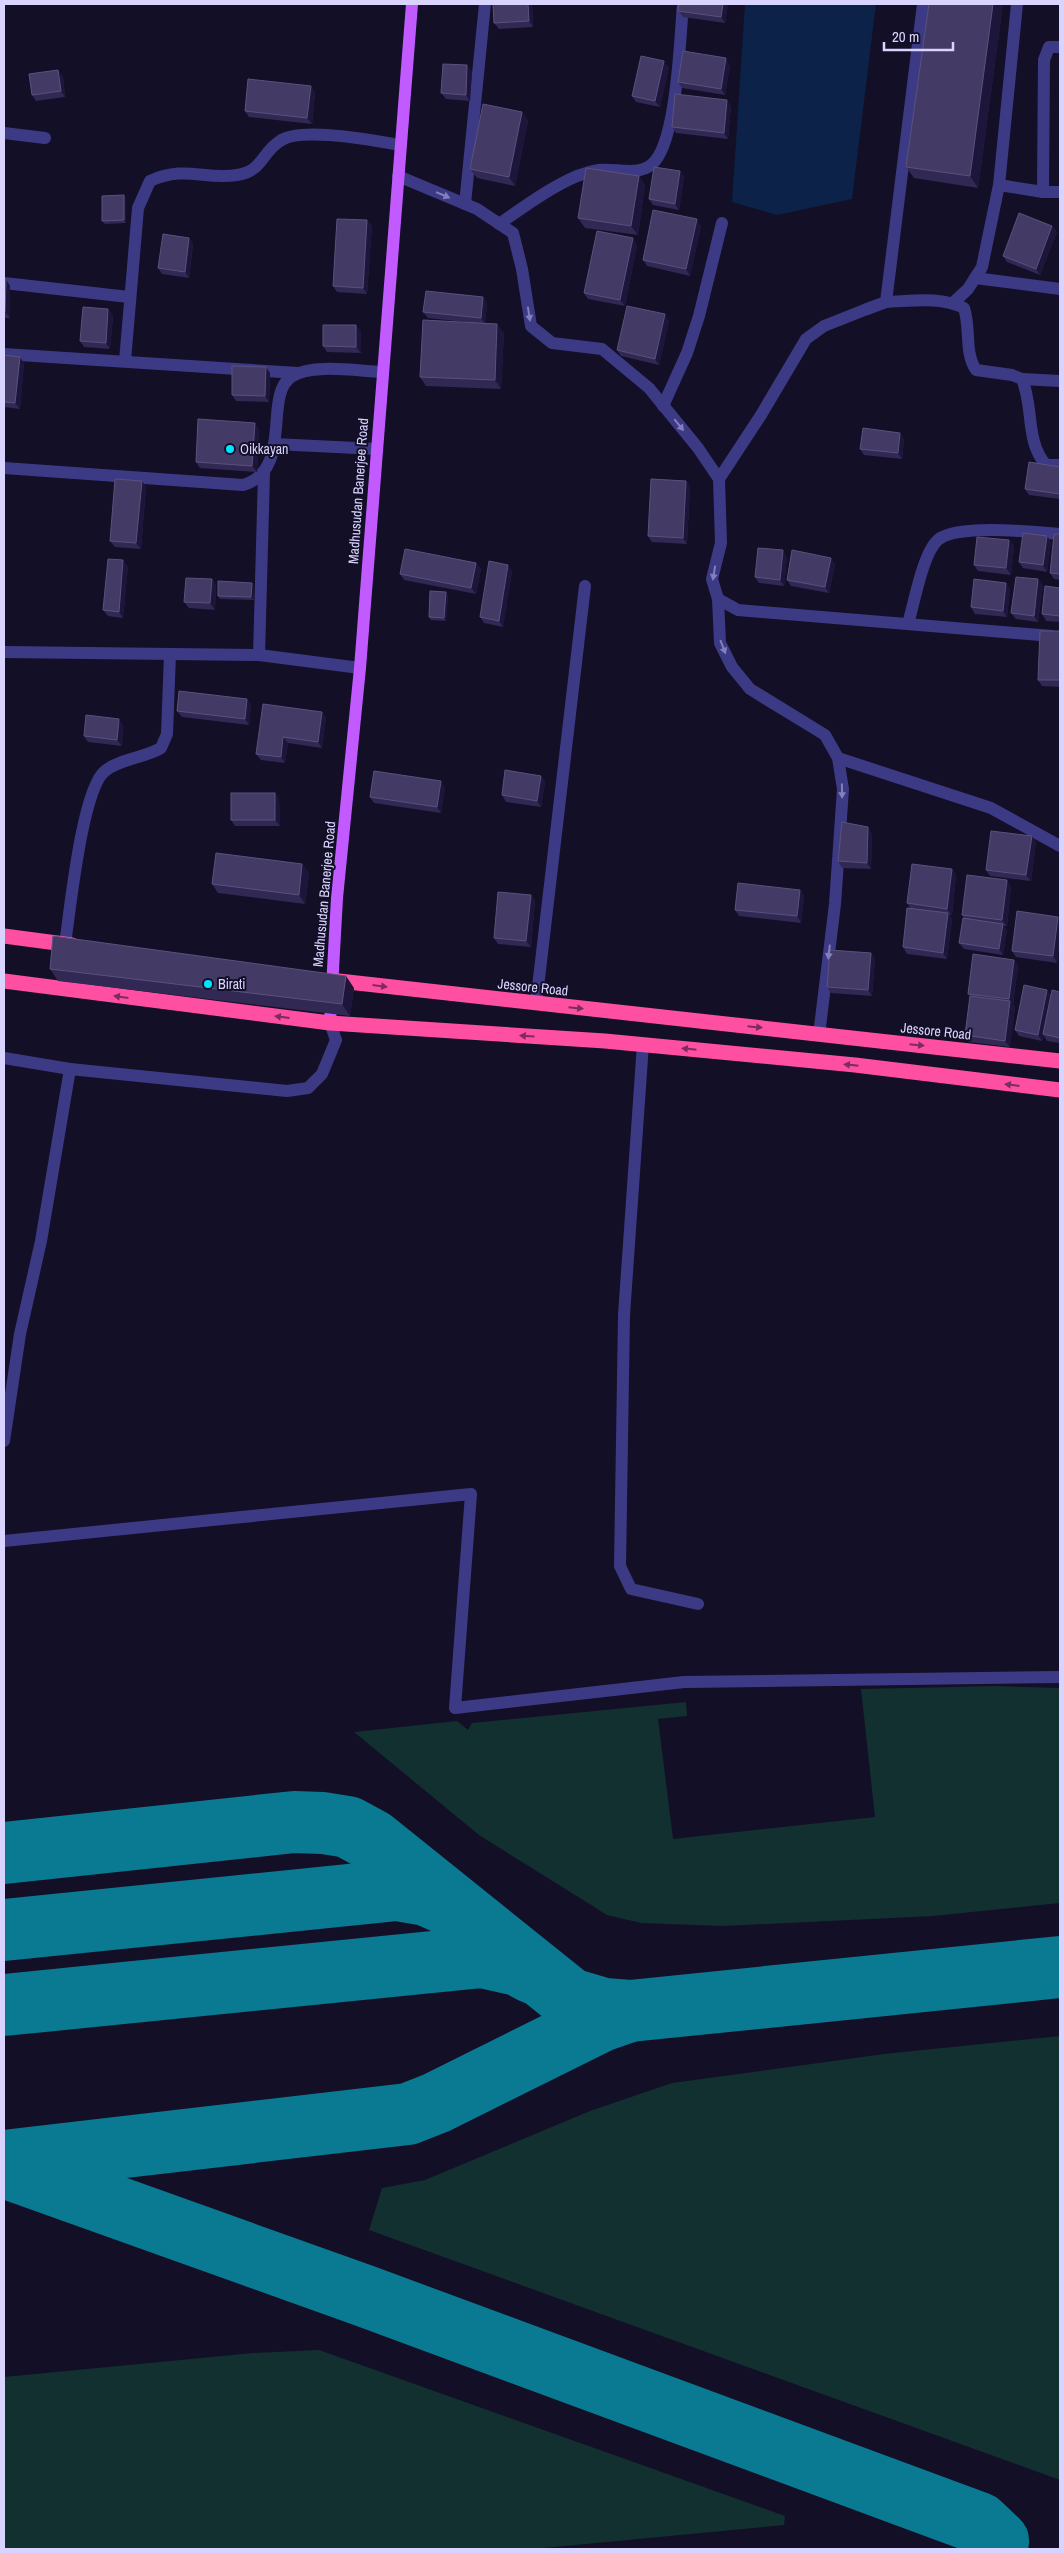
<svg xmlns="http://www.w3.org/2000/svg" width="1064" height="2553" font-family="'Archivo Narrow',sans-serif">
  <rect width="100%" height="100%" fill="#130f26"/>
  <g fill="#12302f">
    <polygon points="996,1686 1060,1688 1060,1903 933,1916 723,1926 641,1923 607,1915 479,1835 354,1732 457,1721 468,1730 472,1723 686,1702 687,1716 658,1719 673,1839 875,1817 861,1689"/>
    <polygon points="1060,2036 1060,2480 369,2230 382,2188 425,2180 590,2111 672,2083 884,2054"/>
    <polygon points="319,2350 785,2516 784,2525 534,2549 4,2549 4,2377 253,2353"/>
  </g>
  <polygon fill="#0c2248" points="745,4 876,4 852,199 777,215 732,202"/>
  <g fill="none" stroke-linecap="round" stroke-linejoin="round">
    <g stroke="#0a7a92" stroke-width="62">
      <polyline points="4,1853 294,1822 323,1823 348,1827 372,1840 570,1999 604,2009 630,2011"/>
      <polyline points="4,1930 397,1890 426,1895 451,1906"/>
      <polyline points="4,2005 482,1957 518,1965 533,1973"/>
      <polyline points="4,2161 408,2114 436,2103 601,2021 630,2011 1060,1967"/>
      <polyline points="7,2168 365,2296 979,2523 998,2541 997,2549"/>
    </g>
    <g stroke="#3d3a85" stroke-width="12">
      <polyline points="999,185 1043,192 1044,60 1049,47 1060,47"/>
      <polyline points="1043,192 1060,192"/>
      <polyline points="975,278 1060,289"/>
      <path d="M886 302C913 301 940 296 964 308 971 329 964 352 976 370L1012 375 1022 379C1034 407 1025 441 1046 465H1060"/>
      <polyline points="953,303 968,289 982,267 999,185 1017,4"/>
      <polyline points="867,309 886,302 923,4"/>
      <polyline points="1022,379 1060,381"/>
      <polyline points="643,1044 624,1315 620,1566 631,1589 698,1604"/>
      <polyline points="4,1058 70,1069 287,1091 308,1088 322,1074 336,1040 330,1023"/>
      <polyline points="4,1441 20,1334 41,1241 70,1069"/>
      <polyline points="4,1541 471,1494 455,1708 684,1682 1060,1677"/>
    </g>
    <g stroke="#3d3a85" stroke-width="12">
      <polyline points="4,133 45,138"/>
      <polyline points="398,176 477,209 513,233 522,269 531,326 552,343 602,349 649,388 698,448 719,479 721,543 712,579 718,599 720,643 732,667 750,689 825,735 838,758 843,789 835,904 819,1035"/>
      <polyline points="465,204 485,4"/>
      <path d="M499 224C524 207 549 188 577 176 583 174 592 171 599 170 614 168 637 176 651 165 677 146 680 37 683 4"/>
      <polyline points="4,283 129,297"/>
      <polyline points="4,354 298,373"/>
      <path d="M125 361 138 208 150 181C185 165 204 180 237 175 263 171 261 153 280 141 301 126 375 141 401 145"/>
      <polyline points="663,406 687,353 699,316 722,223"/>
      <polyline points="274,444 377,449"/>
      <path d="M4 468 243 485C294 470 263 396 291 377 311 363 357 371 381 372"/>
      <polyline points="719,479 761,415 806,339 824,326 867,309"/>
      <polyline points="718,599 738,610 1052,636"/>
      <path d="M908 624C914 604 923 551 939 539 960 524 1034 532 1060 534"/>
      <polyline points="4,652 259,655 360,668"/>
      <polyline points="259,655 264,473"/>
      <polyline points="838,758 991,808 1060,846"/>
      <path d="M65 944C70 911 82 789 105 771 120 759 144 758 161 748L167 734 170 654"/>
      <polyline points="536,1004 585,586"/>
    </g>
    <polyline stroke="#c25bff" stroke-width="12" points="330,1023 337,898 360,668 412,4"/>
    <g stroke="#ff4fa3" stroke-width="15">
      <polyline points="4,936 72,945"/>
      <polyline points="330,980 1060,1061"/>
      <polyline points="4,981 330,1023 605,1041 855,1065 1060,1090"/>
    </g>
  </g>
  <g fill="#312854">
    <polygon points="493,4 532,4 533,27 499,29 494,23"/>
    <polygon points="728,4 725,23 683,17 678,11"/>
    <polygon points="929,4 1003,4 978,188 914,178 906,167"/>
    <polygon points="730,65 725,95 682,88 678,82"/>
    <polygon points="669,67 660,107 636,102 632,96"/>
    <polygon points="58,70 63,77 65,97 36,101 32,95"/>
    <polygon points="472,71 470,101 446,99 441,93"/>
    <polygon points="315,92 312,124 249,117 245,111"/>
    <polygon points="731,106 728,139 676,133 672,127"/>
    <polygon points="522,112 528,121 515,186 477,178 470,169"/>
    <polygon points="680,171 684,177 679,210 653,205 649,199"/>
    <polygon points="639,176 645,185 638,235 585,228 578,218"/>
    <polygon points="124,195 126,199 126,223 105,224 102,221"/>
    <polygon points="367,220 372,226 367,294 337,292 333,286"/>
    <polygon points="701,226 690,276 647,266 643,260"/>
    <polygon points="1052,226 1057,232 1040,275 1007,262 1003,256"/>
    <polygon points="189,238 193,244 189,278 162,274 158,268"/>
    <polygon points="637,245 625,306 588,299 584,293"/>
    <polygon points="4,279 10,286 10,318 4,318"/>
    <polygon points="483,297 487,303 485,323 504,333 501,389 426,386 420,377 465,322 428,318 423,312"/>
    <polygon points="108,309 113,316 110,349 84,347 80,341"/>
    <polygon points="669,321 659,365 621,356 617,350"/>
    <polygon points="361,331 361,353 327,352 323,346"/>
    <polygon points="4,355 24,363 20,409 4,407"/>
    <polygon points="270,373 269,402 236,401 232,395"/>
    <polygon points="259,429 257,472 200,468 196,462"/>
    <polygon points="904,439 902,459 864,455 860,449"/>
    <polygon points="1060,467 1060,499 1029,495 1025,489"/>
    <polygon points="142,481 146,487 141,549 115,547 110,541"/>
    <polygon points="686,481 690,487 687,544 652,542 648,536"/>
    <polygon points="1060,534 1060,580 1054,579 1050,573"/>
    <polygon points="1047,536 1051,542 1047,572 1023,568 1019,562"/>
    <polygon points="1009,540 1014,546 1011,575 978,571 974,565"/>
    <polygon points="787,557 784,586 759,583 755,577"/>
    <polygon points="476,563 481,569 476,594 404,580 400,574"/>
    <polygon points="835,564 829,593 791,586 787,580"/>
    <polygon points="128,566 123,618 108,616 103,610"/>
    <polygon points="512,571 503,627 484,623 480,617"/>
    <polygon points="212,579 216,585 215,610 189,608 184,602"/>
    <polygon points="1006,583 1010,589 1007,617 975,614 971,607"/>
    <polygon points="1043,585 1038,622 1016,619 1011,613"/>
    <polygon points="254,586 254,600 220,599 218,596"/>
    <polygon points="1060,588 1060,622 1046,621 1042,614"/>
    <polygon points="446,592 448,595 446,621 431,620 429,617"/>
    <polygon points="1060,631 1060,687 1042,686 1038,680"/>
    <polygon points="247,699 251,705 249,725 182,717 177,711"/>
    <polygon points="322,712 326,718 322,748 288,743 285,763 261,760 256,754"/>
    <polygon points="123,725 122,746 88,742 84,736"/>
    <polygon points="541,776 545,782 541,807 506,802 502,795"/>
    <polygon points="445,787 441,813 374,803 370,797"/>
    <polygon points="275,793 279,799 280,826 235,826 231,820"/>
    <polygon points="872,833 871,869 842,868 838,861"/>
    <polygon points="1032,836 1036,842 1031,881 990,876 986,870"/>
    <polygon points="302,864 309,873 305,904 218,893 212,884"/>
    <polygon points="952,869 956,875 952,915 949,914 952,919 947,959 907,954 903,947 910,908 907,903"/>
    <polygon points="1011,886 1007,926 1004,926 1007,930 1003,955 964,949 959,943 964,918 962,915"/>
    <polygon points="800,890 804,896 801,923 739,916 735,910"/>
    <polygon points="531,895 535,901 531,947 498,944 494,938"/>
    <polygon points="1058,917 1060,920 1060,937 1057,963 1016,957 1012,951"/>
    <polygon points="871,953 875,960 872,996 831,993 827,987"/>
    <polygon points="1014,960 1018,966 1013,1005 1015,1007 1010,1047 969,1042 965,1035 970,996 968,994"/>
    <polygon points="50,969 354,988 350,1016 58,981"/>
    <polygon points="1047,990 1051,995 1060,992 1060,1043 1047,1041 1044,1036 1042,1041 1019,1036 1015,1030"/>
  </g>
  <g fill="#1d163a">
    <polygon points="528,4 532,4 533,27 529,21"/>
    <polygon points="723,4 728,4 725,23 721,17"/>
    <polygon points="993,4 1003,4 978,188 970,176"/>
    <polygon points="726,58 730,65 725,95 721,89"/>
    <polygon points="664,61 669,67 660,107 655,101"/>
    <polygon points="467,65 472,71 470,101 466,95"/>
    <polygon points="58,70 63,77 65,97 61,91"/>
    <polygon points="311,86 315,92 312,124 307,118"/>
    <polygon points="727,100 731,106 728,139 724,133"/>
    <polygon points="522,112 528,121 515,186 509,177"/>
    <polygon points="680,171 684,177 679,210 675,204"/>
    <polygon points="639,176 645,185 638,235 631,226"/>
    <polygon points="124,195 126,199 126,223 124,220"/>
    <polygon points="697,219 701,226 690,276 686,269"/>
    <polygon points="367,220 372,226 367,294 363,288"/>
    <polygon points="1052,226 1057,232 1040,275 1036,269"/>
    <polygon points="189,238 193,244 189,278 185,272"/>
    <polygon points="633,238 637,245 625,306 620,300"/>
    <polygon points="6,279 10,286 10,318 5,312"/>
    <polygon points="483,297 487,303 485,324 481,318"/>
    <polygon points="108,309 113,316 110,349 106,343"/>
    <polygon points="665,314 669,321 659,365 655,359"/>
    <polygon points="497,324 504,333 501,389 495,380"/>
    <polygon points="356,325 361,331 361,353 356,347"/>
    <polygon points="20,357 24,363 20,409 15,403"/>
    <polygon points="266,367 270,373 269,402 265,396"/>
    <polygon points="255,423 259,429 257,472 252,466"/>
    <polygon points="900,433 904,439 902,459 898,453"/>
    <polygon points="142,481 146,487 141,549 136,543"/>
    <polygon points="686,481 690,487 687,544 683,538"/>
    <polygon points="1047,536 1051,542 1047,572 1043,565"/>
    <polygon points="1009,540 1014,546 1011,575 1006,568"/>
    <polygon points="783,550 787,557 784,586 780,580"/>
    <polygon points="831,558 835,564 829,593 825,587"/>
    <polygon points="123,560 128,566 123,618 119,612"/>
    <polygon points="476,563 481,569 476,594 471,588"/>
    <polygon points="508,565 512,571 503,627 499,621"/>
    <polygon points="212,579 216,585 215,610 210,603"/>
    <polygon points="1038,579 1043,585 1038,622 1034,616"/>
    <polygon points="252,583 254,586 254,600 251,597"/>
    <polygon points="1006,583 1010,589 1007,617 1003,611"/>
    <polygon points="446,592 448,595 446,621 444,618"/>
    <polygon points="247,699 251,705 249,725 245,719"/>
    <polygon points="322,712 326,718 322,748 318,742"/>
    <polygon points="119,719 123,725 122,746 117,740"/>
    <polygon points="283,737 288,743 285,763 281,757"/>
    <polygon points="541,776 545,782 541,807 537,801"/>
    <polygon points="441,781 445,787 441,813 437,807"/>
    <polygon points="275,793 279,799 280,826 275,820"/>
    <polygon points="868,827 872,833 871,869 867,863"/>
    <polygon points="1032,836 1036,842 1031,881 1026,875"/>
    <polygon points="302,864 309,873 305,904 299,895"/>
    <polygon points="952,869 956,875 952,915 947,909"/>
    <polygon points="1007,880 1011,886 1007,926 1002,920"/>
    <polygon points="800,890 804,896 801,923 797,916"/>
    <polygon points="531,895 535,901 531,947 526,941"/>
    <polygon points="948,913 952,919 947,959 943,953"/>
    <polygon points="1058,917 1060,920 1060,937 1057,963 1053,956"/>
    <polygon points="1003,924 1007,930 1003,955 999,949"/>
    <polygon points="871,953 875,960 872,996 868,990"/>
    <polygon points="1014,960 1018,966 1013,1005 1015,1007 1010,1047 1005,1041 1010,1001 1009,999"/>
    <polygon points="346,976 354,988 350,1016 342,1004"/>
    <polygon points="1047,990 1052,996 1043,1034 1044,1036 1042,1041 1038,1035"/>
  </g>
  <g fill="#433a66" stroke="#5a527e">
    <polygon points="493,4 528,4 529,21 494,23"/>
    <polygon points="679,4 723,4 721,17 678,11"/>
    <polygon points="929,4 993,4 970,176 906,167"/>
    <polygon points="683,51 726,58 721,89 678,82"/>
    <polygon points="641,56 664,61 655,101 632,96"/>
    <polygon points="443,64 467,65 466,95 441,93"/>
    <polygon points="58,70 61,91 32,95 29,74"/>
    <polygon points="248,79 311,86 307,118 245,111"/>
    <polygon points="675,94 727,100 724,133 672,127"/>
    <polygon points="483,104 522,112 509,177 470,169"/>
    <polygon points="654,167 680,171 675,204 649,199"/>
    <polygon points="586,168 639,176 631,226 578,218"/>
    <polygon points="124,195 124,220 102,221 102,196"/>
    <polygon points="653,210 697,219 686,269 643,260"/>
    <polygon points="1019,213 1052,226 1036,269 1003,256"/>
    <polygon points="337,219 367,220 363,288 333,286"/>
    <polygon points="597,231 633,238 620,300 584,293"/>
    <polygon points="163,234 189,238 185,272 158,268"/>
    <polygon points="4,279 6,279 5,312 4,312"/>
    <polygon points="426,291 483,297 481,318 423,312"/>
    <polygon points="627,306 665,314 655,359 617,350"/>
    <polygon points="83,307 108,309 106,343 80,341"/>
    <polygon points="423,320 497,324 495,380 420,377"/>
    <polygon points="323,325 356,325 356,347 323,346"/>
    <polygon points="4,355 20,357 15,403 4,402"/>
    <polygon points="232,366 266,367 265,396 232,395"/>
    <polygon points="198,419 255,423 252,466 196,462"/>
    <polygon points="863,428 900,433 898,453 860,449"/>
    <polygon points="1029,462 1060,467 1060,494 1025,489"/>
    <polygon points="115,479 142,481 136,543 110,541"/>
    <polygon points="651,479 686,481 683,538 648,536"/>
    <polygon points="1023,533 1047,536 1043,565 1019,562"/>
    <polygon points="1054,534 1060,534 1060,574 1050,573"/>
    <polygon points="977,537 1009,540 1006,568 974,565"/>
    <polygon points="758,548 783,550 780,580 755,577"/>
    <polygon points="405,549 476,563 471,588 400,574"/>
    <polygon points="792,550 831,558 825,587 787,580"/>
    <polygon points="108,559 123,560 119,612 103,610"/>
    <polygon points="489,561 508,565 499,621 480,617"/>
    <polygon points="1016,577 1038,579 1034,616 1011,613"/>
    <polygon points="186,578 212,579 210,603 184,602"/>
    <polygon points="974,579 1006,583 1003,611 971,607"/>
    <polygon points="218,581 252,583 251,597 218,596"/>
    <polygon points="1045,586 1060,588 1060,616 1042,614"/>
    <polygon points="430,591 446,592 444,618 429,617"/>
    <polygon points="1040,631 1060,631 1060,680 1038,680"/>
    <polygon points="179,691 247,699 245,719 177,711"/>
    <polygon points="263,704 322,712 318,742 283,737 281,757 256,754"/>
    <polygon points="86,715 119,719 117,740 84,736"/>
    <polygon points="505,770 541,776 537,801 502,795"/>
    <polygon points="374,771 441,781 437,807 370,797"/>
    <rect x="231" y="793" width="44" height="27"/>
    <polygon points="842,822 868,827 867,863 838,861"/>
    <polygon points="991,831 1032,836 1026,875 986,870"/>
    <polygon points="216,853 302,864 299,895 212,884"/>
    <polygon points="912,864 952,869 947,909 907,903"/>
    <polygon points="967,875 1007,880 1002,920 962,915"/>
    <polygon points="738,883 800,890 797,916 735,910"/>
    <polygon points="498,892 531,895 526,941 494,938"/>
    <polygon points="907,908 948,913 943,953 903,947"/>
    <polygon points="1017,911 1058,917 1053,956 1012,951"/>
    <polygon points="963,918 1003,924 999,949 959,943"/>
    <polygon points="53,936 346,976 342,1004 50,969"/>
    <polygon points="830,950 871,953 868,990 827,987"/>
    <polygon points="973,954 1014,960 1009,999 968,994"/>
    <polygon points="1024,985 1047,990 1038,1035 1015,1030"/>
    <polygon points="1052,990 1060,992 1060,1038 1043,1034"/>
    <polygon points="970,996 1010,1001 1005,1041 965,1035"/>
  </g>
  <defs><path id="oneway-solid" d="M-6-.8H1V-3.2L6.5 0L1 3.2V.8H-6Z" transform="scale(1.25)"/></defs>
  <g fill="#837fbc">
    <use href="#oneway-solid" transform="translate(443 195) rotate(23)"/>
    <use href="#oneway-solid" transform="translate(529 314) rotate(81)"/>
    <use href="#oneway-solid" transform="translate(679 425) rotate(51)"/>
    <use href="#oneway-solid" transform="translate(714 573) rotate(99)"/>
    <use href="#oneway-solid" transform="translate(723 647) rotate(69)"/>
    <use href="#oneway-solid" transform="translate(842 791) rotate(89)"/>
    <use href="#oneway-solid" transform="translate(829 952) rotate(97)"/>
  </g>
  <g fill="#7d2c5e">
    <use href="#oneway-solid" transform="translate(380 986) rotate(7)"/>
    <use href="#oneway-solid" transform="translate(121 997) rotate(-172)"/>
    <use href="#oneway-solid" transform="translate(576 1008) rotate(6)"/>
    <use href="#oneway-solid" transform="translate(282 1017) rotate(-173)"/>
    <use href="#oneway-solid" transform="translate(755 1027) rotate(6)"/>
    <use href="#oneway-solid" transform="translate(527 1036) rotate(-176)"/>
    <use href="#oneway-solid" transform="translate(917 1045) rotate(6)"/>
    <use href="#oneway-solid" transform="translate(689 1049) rotate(-174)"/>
    <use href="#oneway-solid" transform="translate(851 1065) rotate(-174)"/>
    <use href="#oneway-solid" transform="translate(1012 1085) rotate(-173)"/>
  </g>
  <g fill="#00e5ff" stroke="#130f26" stroke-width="2">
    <circle cx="230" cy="449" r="5"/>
    <circle cx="208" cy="984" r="5"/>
  </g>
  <g text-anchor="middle" stroke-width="4" stroke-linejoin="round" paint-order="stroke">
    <g font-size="14" fill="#d9d4ff" stroke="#130f26" text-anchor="start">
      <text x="240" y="454">Oikkayan</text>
      <text x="218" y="989">Birati</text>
    </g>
    <g font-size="14" fill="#d9d4ff" stroke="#130f26">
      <text transform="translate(358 491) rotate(-86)" y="5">Madhusudan Banerjee Road</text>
      <text transform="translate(324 894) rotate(-85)" y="5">Madhusudan Banerjee Road</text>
      <text transform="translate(533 987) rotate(6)" y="5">Jessore Road</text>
      <text transform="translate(936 1031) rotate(6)" y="5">Jessore Road</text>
    </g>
  </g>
  <rect width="1064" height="2553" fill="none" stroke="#d9d4ff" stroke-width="10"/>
  <path d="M884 42v8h69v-8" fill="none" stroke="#d9d4ff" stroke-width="2.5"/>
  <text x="892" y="42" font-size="15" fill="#d9d4ff" stroke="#130f26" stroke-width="4" paint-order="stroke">20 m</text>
</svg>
